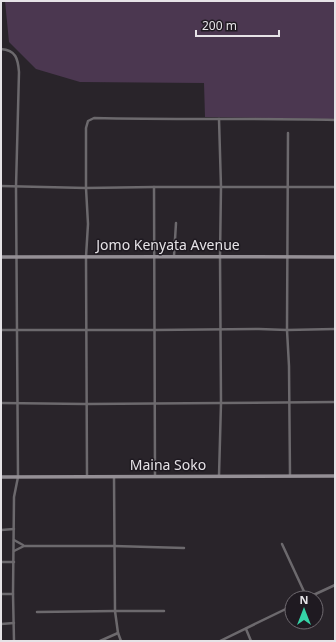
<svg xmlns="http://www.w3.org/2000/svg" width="336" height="642" font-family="'Noto Sans',sans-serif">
  <rect width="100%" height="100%" fill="#29242a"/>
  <polygon fill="#4b3750" points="5,1 335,1 335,119 205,117 204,83 80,82 36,69 9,42"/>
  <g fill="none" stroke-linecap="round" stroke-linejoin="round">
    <g stroke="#6c696d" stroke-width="2.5">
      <path d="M1 49C16 50 18 59 19 72L16 187 18 477 14 497 13 594 14 641"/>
      <polyline points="219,119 221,187 220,256 221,403 219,476"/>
      <polyline points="288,133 287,330 289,366 290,476"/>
      <polyline points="1,186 86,188 154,187 335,187"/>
      <polyline points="154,187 155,476"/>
      <polyline points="174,256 176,223"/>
      <polyline points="1,330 154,330 259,329 287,330 335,329"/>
      <polyline points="1,403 86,404 335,402"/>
      <path d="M87 476 86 257 88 224 86 188V128L88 121 94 118C174 120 255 118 335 120"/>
      <polyline points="114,477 115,611 118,633 121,641"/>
      <polyline points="1,530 14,529"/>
      <polyline points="14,540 23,545"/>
      <polyline points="282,544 307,598"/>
      <polyline points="14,551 24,546 114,546 184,548"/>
      <polyline points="1,562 14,562"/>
      <polyline points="1,594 13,594"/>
      <polyline points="307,598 335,585"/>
      <polyline points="37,612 115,611 164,611"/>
      <polyline points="1,624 14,623"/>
      <polyline points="246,629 251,641"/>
      <polyline points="100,641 118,633"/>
      <polyline points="220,641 292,606"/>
    </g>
    <g stroke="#948f95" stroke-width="3.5">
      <path d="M1 257C112 257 224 256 335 257"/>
      <polyline points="1,477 335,476"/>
    </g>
  </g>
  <g text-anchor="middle" stroke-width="3" stroke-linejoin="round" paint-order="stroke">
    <g font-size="14" fill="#e6e3e7" stroke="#1f1a21">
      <text x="168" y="250">Jomo Kenyata Avenue</text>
      <text x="168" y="470">Maina Soko</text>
    </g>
  </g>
  <rect width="336" height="642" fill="none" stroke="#e6e3e7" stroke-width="4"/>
  <g transform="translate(304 610)"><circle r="19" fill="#1f1a21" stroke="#6f6a70"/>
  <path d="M0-3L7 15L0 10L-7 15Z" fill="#35d4a7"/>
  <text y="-6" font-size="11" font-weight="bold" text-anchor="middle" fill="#e6e3e7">N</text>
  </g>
  <path d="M196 30v6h83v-6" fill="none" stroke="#e6e3e7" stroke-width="2"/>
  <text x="202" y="30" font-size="12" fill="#e6e3e7" stroke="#1f1a21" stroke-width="3" paint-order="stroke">200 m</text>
</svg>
